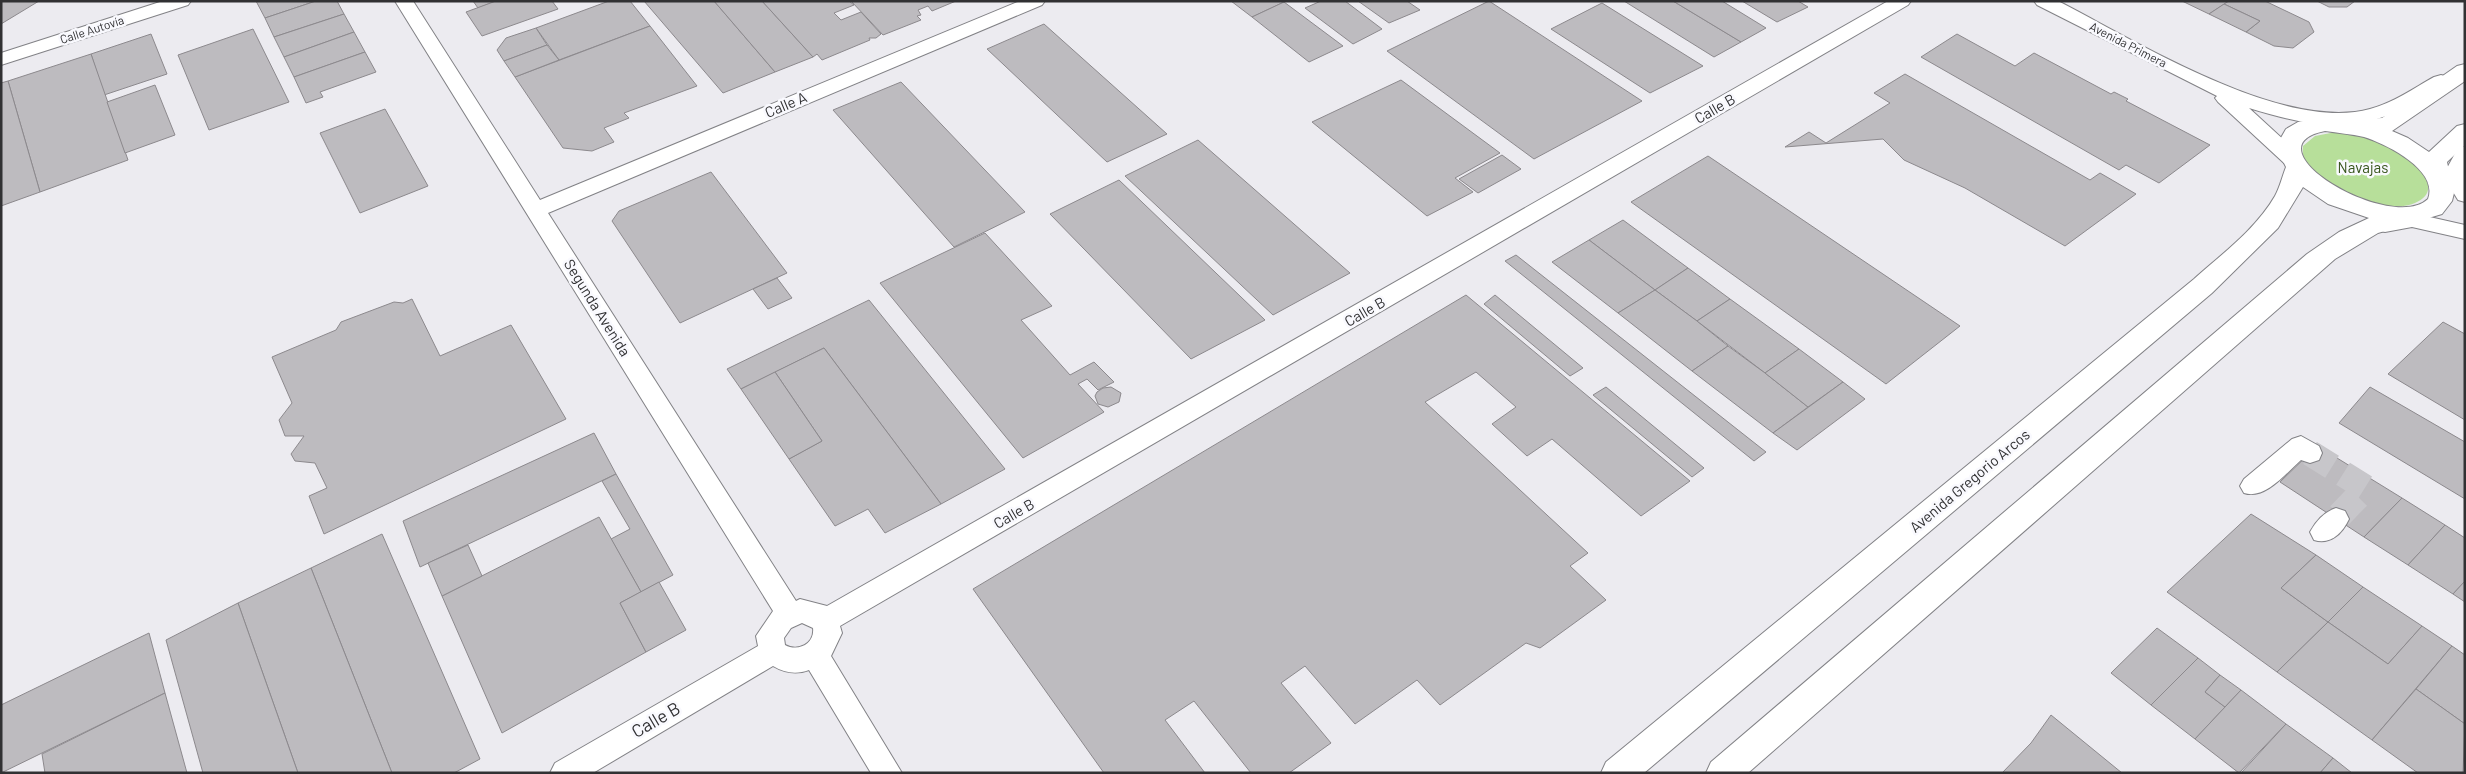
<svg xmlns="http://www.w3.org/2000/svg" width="2466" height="774" font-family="Barlow,sans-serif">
  <rect width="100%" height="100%" fill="#ecebf0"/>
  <path fill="#b7df9a" d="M2336 132C2353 135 2371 137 2387 145 2405 153 2451 188 2415 203 2385 217 2297 185 2303 146L2315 136Z"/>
  <g fill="#bdbbbf" stroke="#8c898d">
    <polygon points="1,1 39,1 1,24"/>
    <polygon points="256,1 316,1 265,18"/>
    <polygon points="316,1 337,1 344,14 274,37 265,18"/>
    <polygon points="473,1 496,1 478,8"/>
    <polygon points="496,1 552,1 558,9 482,36 466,12"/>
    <polygon points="609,1 630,1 650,26 559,60 536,28"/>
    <polygon points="644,1 714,1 775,72 723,93"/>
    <polygon points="714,1 762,1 813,57 775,72"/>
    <polygon points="762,1 849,1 854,5 834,13 841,20 861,12 881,34 876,38 869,38 870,40 822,60 817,54 813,57"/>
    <polygon points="851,1 956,1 932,11 928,6 918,10 921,15 917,16 921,20 883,35"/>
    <polygon points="1231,1 1283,1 1284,2 1252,17"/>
    <polygon points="1321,1 1345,1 1382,29 1353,44 1305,8"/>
    <polygon points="1358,1 1407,1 1420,10 1389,23"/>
    <polygon points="1489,1 1642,101 1534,159 1387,51"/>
    <polygon points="1624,1 1673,1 1741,42 1714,57"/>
    <polygon points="1673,1 1722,1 1766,28 1741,42"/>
    <polygon points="1742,1 1798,1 1808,7 1777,22"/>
    <polygon points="2182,1 2229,1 2209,14"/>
    <polygon points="2229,1 2265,1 2309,22 2314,32 2293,48 2274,46 2246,32 2260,21 2224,4"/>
    <polygon points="2317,1 2355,1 2347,7 2329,7"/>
    <polygon points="1284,2 1343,46 1309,62 1252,17"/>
    <polygon points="1602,3 1703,66 1650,93 1551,29"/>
    <polygon points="2224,4 2260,21 2246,32 2209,14"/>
    <polygon points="344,14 354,32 284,57 274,37"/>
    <polygon points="1044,24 1167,134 1107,162 987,49"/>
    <polygon points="650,26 697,86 624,113 629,118 604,128 614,142 592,151 563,148 515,77"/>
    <polygon points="536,28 547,45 504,61 497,50 506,38"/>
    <polygon points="253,29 289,102 209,130 178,55"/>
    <polygon points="354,32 365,52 294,77 284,57"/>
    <polygon points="151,34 167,74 104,95 91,54"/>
    <polygon points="1957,34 2015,66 2034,53 2111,94 2114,92 2128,99 2126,101 2210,145 2159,183 2126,165 2119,170 1921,57"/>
    <polygon points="547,45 559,60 515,77 504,61"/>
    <polygon points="365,52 376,72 320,92 323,97 306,103 294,77"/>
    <polygon points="91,54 128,160 40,192 8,81"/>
    <polygon points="1905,74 2090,180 2100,173 2136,194 2065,246 1965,188 1904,160 1883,139 1785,147 1809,132 1826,143 1890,103 1874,93"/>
    <polygon points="1401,80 1500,153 1455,178 1473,192 1427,216 1312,122"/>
    <polygon points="8,81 40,192 1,206 1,83"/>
    <polygon points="901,82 1025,212 954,247 833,110"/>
    <polygon points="155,85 175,135 125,153 107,102"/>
    <polygon points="385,109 428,186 360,213 320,133"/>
    <polygon points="1198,140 1350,273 1273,315 1125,176"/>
    <polygon points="1502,155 1521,169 1478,193 1459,179"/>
    <polygon points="1708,156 1960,326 1886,384 1631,202"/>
    <polygon points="711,172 787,273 680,323 612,221 619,211"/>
    <polygon points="1119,180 1265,320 1191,359 1050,214"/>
    <polygon points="1623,220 1688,268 1655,290 1589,240"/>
    <polygon points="985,233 1052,306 1021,320 1070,375 1094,362 1114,382 1098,390 1087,379 1078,384 1104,412 1023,458 880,283"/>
    <polygon points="1589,240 1655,290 1618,313 1552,262"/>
    <polygon points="1516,255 1766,452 1754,461 1505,261"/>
    <polygon points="1688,268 1730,299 1697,321 1655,290"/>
    <polygon points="777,278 792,298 768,309 753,289"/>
    <polygon points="1655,290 1697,321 1728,346 1692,371 1618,313"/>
    <polygon points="1466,295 1690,481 1641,516 1552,439 1527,456 1492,424 1516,407 1476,372 1425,402 1588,553 1570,566 1606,600 1540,648 1526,643 1440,705 1417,680 1355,724 1305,666 1281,683 1331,743 1289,773 1251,773 1194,701 1165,720 1205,773 1104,773 973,589"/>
    <polygon points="1495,295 1583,368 1570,376 1484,304"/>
    <polygon points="412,299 440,356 511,325 566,419 324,534 309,496 327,488 315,463 295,461 291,454 304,436 285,436 279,420 292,403 272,357 336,330 341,322 394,302 403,303"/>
    <polygon points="1730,299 1799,349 1765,373 1697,321"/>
    <polygon points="869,300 1005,469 941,504 824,348 741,389 727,369"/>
    <polygon points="2443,322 2465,334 2465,420 2388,374"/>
    <polygon points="1728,346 1765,373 1808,407 1773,433 1692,371"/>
    <polygon points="824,348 941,504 885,533 868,509 835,526 789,459 822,441 775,372"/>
    <polygon points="1799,349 1843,382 1808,407 1765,373"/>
    <polygon points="775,372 822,441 789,459 741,389"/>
    <polygon points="1843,382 1865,399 1797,450 1773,433"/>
    <polygon points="1111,387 1121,393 1119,402 1108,407 1098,404 1095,396 1097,392 1103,388"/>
    <polygon points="1606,387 1704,468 1692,477 1593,395"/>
    <polygon points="2370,387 2465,442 2465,499 2339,423"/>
    <polygon points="594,433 616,474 420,567 403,521"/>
    <polygon points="2324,450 2402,498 2364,537 2280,482 2311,452 2317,456"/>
    <polygon points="616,474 673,575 641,592 611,539 630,529 602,481"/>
    <polygon points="2402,498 2445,525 2408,565 2364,537"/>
    <polygon points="2251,514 2316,555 2281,588 2328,622 2277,672 2167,592"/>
    <polygon points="599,517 641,592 620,603 646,652 502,733 442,596"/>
    <polygon points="2445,525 2465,538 2465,581 2453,594 2408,565"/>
    <polygon points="382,534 480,759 454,773 392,773 311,568"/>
    <polygon points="468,545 482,576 442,596 428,563"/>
    <polygon points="2316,555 2363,587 2328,622 2281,588"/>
    <polygon points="311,568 392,773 298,773 238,603"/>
    <polygon points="2465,581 2465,602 2453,594"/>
    <polygon points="659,582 686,630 646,652 620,603"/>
    <polygon points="2363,587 2422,626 2388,664 2328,622"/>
    <polygon points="238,603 298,773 203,773 166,640"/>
    <polygon points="2328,622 2388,664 2422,626 2452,646 2372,740 2277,672"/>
    <polygon points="2157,628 2198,658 2151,705 2111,673"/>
    <polygon points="149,633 165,693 1,773 1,705"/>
    <polygon points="2452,646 2465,655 2465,724 2416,689"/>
    <polygon points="2198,658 2220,675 2205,692 2225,707 2195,739 2151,705"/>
    <polygon points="2220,675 2241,690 2225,707 2205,692"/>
    <polygon points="2416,689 2465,724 2463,773 2418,773 2372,740"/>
    <polygon points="2241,690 2286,724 2239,773 2195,739"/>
    <polygon points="165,693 187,773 45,773 42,754"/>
    <polygon points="2051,715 2122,773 2002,773 2031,743"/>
    <polygon points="2286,724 2333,758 2320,773 2241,773"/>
    <polygon points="2333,758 2352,773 2320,773"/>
  </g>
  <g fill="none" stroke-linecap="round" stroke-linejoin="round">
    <polyline stroke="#c7c6ca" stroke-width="26" stroke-dasharray="26 13" stroke-linecap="butt" points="2310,453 2366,488 2336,519"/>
    <g stroke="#828286" stroke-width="2">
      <g id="street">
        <polygon points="163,1 191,1 188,5 1,65 1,53"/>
        <path d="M395 1H413L540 200 1020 1H1045L1042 5 548 213 796 601 800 599 827 606 1888 1H1911L1908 5 840 626 842 633 831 656 902 773H871L809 670C796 675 785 673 773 666L593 773H550L555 763 758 646 756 636 773 611ZM802 623 813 628C815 644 798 652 785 645L784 638 791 628Z"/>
        <path d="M2034 1H2058C2136 41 2283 133 2370 109 2393 103 2414 88 2434 77L2441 75 2448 77 2451 81 2448 85C2368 132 2337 135 2249 108L2298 153 2301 158 2298 163 2291 165 2284 163 2218 102 2215 98 2217 96 2037 5Z"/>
        <polygon points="2465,146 2465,202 2458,200 2450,187 2446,170 2458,148"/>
        <polygon points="2412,213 2465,225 2465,239 2412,227 2385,232 2377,230 2374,225 2377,220"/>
        <path d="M2301 436 2319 446 2322 453 2319 460 2310 463 2301 460C2286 473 2265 500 2244 493L2240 486 2244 479 2292 439Z"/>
        <path d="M2336 508 2345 511 2349 519C2342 534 2330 545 2314 540L2310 532C2316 521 2324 512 2336 508Z"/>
      </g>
    </g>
    <g stroke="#828286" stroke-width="2">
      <path id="primary" d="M2465 64V81L2392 131 2408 138 2429 152 2457 126 2465 124V145L2447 162 2454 193 2452 201 2442 214 2378 233 2335 259 1748 773H1706L1711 762 2307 254 2339 232 2369 218 2328 204 2303 187 2278 228 2212 293 1644 773H1601L1606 762 2194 279C2222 254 2256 229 2275 196 2280 187 2282 177 2286 167L2279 153 2278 143 2286 129 2298 122 2325 117 2351 120 2382 118 2457 66ZM2325 131C2338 133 2351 134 2364 137 2386 144 2439 170 2428 199 2391 234 2244 147 2325 131Z"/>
    </g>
    <use href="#street" fill="#fff" fill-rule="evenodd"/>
    <use href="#primary" fill="#fff" fill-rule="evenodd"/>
  </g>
  <g text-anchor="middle" stroke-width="5" stroke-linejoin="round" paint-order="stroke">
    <g font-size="12" fill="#313133" stroke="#f9f9fe">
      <text transform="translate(92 30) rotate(-18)" y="4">Calle Autovía</text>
      <text transform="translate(2128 45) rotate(27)" y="4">Avenida Primera</text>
    </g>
    <g font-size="15" fill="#313133" stroke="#f9f9fe">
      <text transform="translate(786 105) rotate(-23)" y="5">Calle A</text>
      <text transform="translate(1715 109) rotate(-30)" y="5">Calle B</text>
      <text transform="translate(597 308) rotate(58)" y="5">Segunda Avenida</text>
      <text transform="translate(1365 312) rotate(-30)" y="5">Calle B</text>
      <text transform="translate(1970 481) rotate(-40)" y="5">Avenida Gregorio Arcos</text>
      <text transform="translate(1014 514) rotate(-30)" y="5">Calle B</text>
    </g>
    <g font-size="15" fill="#37551c" stroke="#f9f9fe">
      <text x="2363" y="173">Navajas</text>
    </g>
    <g font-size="18" fill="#313133" stroke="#f9f9fe">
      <text transform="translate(656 720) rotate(-30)" y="6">Calle B</text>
    </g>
  </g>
  <rect width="2466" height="774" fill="none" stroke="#313133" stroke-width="5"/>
</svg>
